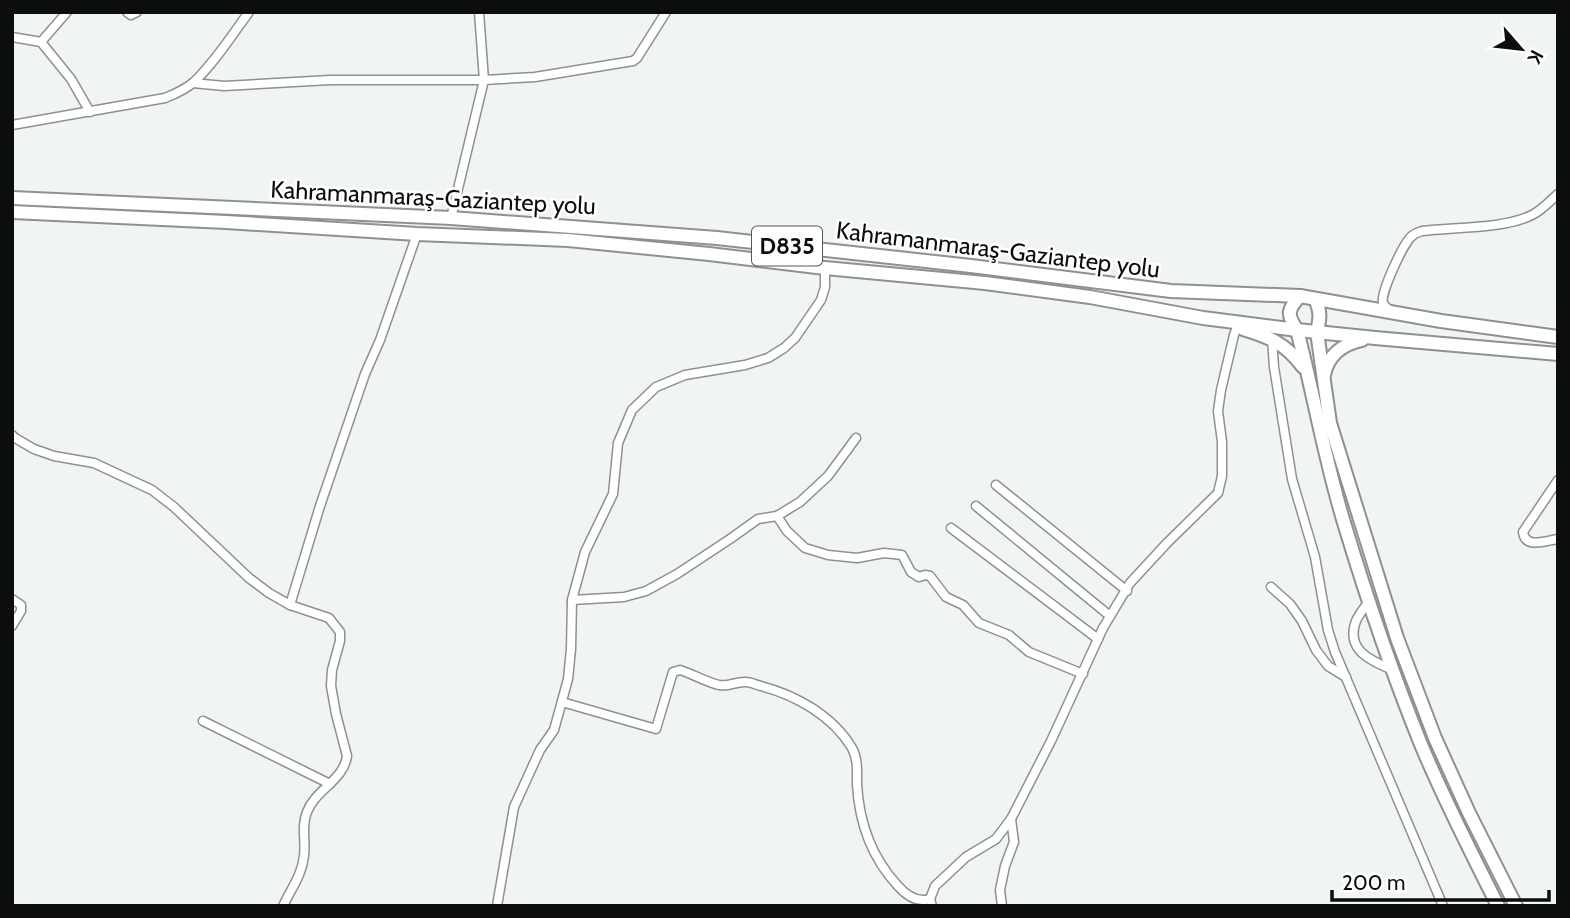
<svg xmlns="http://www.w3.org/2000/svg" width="1570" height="918" font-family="Cabin,sans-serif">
  <rect width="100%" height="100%" fill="#f0f5f3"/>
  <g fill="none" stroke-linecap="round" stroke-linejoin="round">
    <g stroke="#8d9190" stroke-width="11">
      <g id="minor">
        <polyline points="127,12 131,15 137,12"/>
        <polyline points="12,37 41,42 71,79 90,112"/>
        <polyline points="41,42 67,12"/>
        <polyline points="193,83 224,86 330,80 484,80 535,77 633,61 637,58 666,12"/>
        <path d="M12 125 165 98C175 94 186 89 194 82 215 62 232 35 249 12"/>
        <polyline points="451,218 484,80 479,12"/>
        <path d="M1391 311C1387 308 1385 307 1383 303 1380 293 1404 242 1412 236 1415 233 1419 232 1422 231 1454 227 1504 229 1532 215 1542 210 1550 201 1558 194"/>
        <polyline points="1272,339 1274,367 1292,479 1315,557 1328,630 1335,652 1443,906"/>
        <polyline points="12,435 15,438 34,449 54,456 94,463 152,490 174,507 249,578 269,593 290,605 320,506 365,374 380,340 417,234"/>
        <path d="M1558 480 1523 532C1525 549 1545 541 1558 539"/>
        <polyline points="996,485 1127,591"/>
        <polyline points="976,506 1110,616"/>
        <polyline points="777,516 800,502 828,476 856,438"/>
        <polyline points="951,528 1098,639"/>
        <polyline points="1271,587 1290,604 1302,621 1316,650 1328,666 1346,677"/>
        <polyline points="12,599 21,605 21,611 12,626"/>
        <polyline points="572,600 624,597 646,591 677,574 730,539 758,519 777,516 787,531 805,548 828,555 857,558 884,553 902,555 911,572 919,577 925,575 930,576 946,597 963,605 979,623 1009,635 1029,652 1083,674"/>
        <path d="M1369 601C1365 607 1359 614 1356 621 1345 650 1371 661 1393 670"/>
        <path d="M562 702 656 729 673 672 680 670C693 674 706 682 719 685 729 687 737 681 746 682 751 682 756 685 761 686 796 695 833 716 852 748 858 759 857 771 857 784 859 822 872 858 898 886 906 895 917 903 930 899"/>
        <polyline points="203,721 330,784"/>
        <path d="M283 906C291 889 302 875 304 856 306 841 301 826 307 812 315 790 344 780 347 756L336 714 331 686 332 670 340 641V632L329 618 290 605"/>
        <polyline points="497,906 514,807 540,750 554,730 568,679 571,649 572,600 585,552 613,494 618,443 632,410 656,387 685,375 745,365 768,358 784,348 795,338 821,300 825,287 825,268"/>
        <polyline points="932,906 930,899 935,886 966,857 996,839 1011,819 1051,741 1103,628 1130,583 1167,543 1218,493 1222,476 1222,442 1218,411 1221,390 1234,335 1237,327"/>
        <polyline points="1002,906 1000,890 1005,866 1014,842 1011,819"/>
      </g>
    </g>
    <g stroke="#8d9190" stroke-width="16">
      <g id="highway">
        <polyline points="12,198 451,218 717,238 971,266 1171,291 1300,296 1441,321 1558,337"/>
        <polyline points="12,212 226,222 417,234 568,240 709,254 825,268 985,283 1090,297 1203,318 1297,330 1375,338 1558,354"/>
        <path d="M1300 296C1288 309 1286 314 1297 330 1314 395 1325 462 1345 526 1367 599 1392 672 1420 742 1443 798 1471 852 1498 906"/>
        <path d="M1315 299C1321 311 1320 319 1317 332L1330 423 1397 638 1435 738 1469 813 1516 906"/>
        <path d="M1243 329C1270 337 1286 344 1303 367"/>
        <path d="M1324 375C1328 355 1343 344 1362 340"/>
      </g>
    </g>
    <use href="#minor" stroke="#fff" stroke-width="8"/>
    <use href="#highway" stroke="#fff" stroke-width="12"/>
  </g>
  <g text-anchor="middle" stroke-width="5" stroke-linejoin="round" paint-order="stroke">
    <rect fill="#fff" stroke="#555656" stroke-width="2" x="752" y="226.5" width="70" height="39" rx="5"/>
    <g font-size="23" font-weight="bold" fill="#0c0e0d">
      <text x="787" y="254">D835</text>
    </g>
    <g font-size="24" fill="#0c0e0d" stroke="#fff">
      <text transform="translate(433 198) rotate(3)" y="8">Kahramanmaraş-Gaziantep yolu</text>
      <text transform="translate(998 250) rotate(7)" y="8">Kahramanmaraş-Gaziantep yolu</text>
    </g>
  </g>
  <rect width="1570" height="918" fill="none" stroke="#0c0e0d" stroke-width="28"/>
  <g transform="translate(1521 49) rotate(118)" stroke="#ffffff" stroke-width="5" paint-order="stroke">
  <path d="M0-5L12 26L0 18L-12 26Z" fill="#0c0e0d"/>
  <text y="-10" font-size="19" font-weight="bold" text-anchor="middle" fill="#0c0e0d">K</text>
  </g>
  <path d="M1332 890v10h217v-10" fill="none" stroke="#0c0e0d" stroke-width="3.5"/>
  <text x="1342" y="890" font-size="21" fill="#0c0e0d" stroke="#ffffff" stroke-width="5" paint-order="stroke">200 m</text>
</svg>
